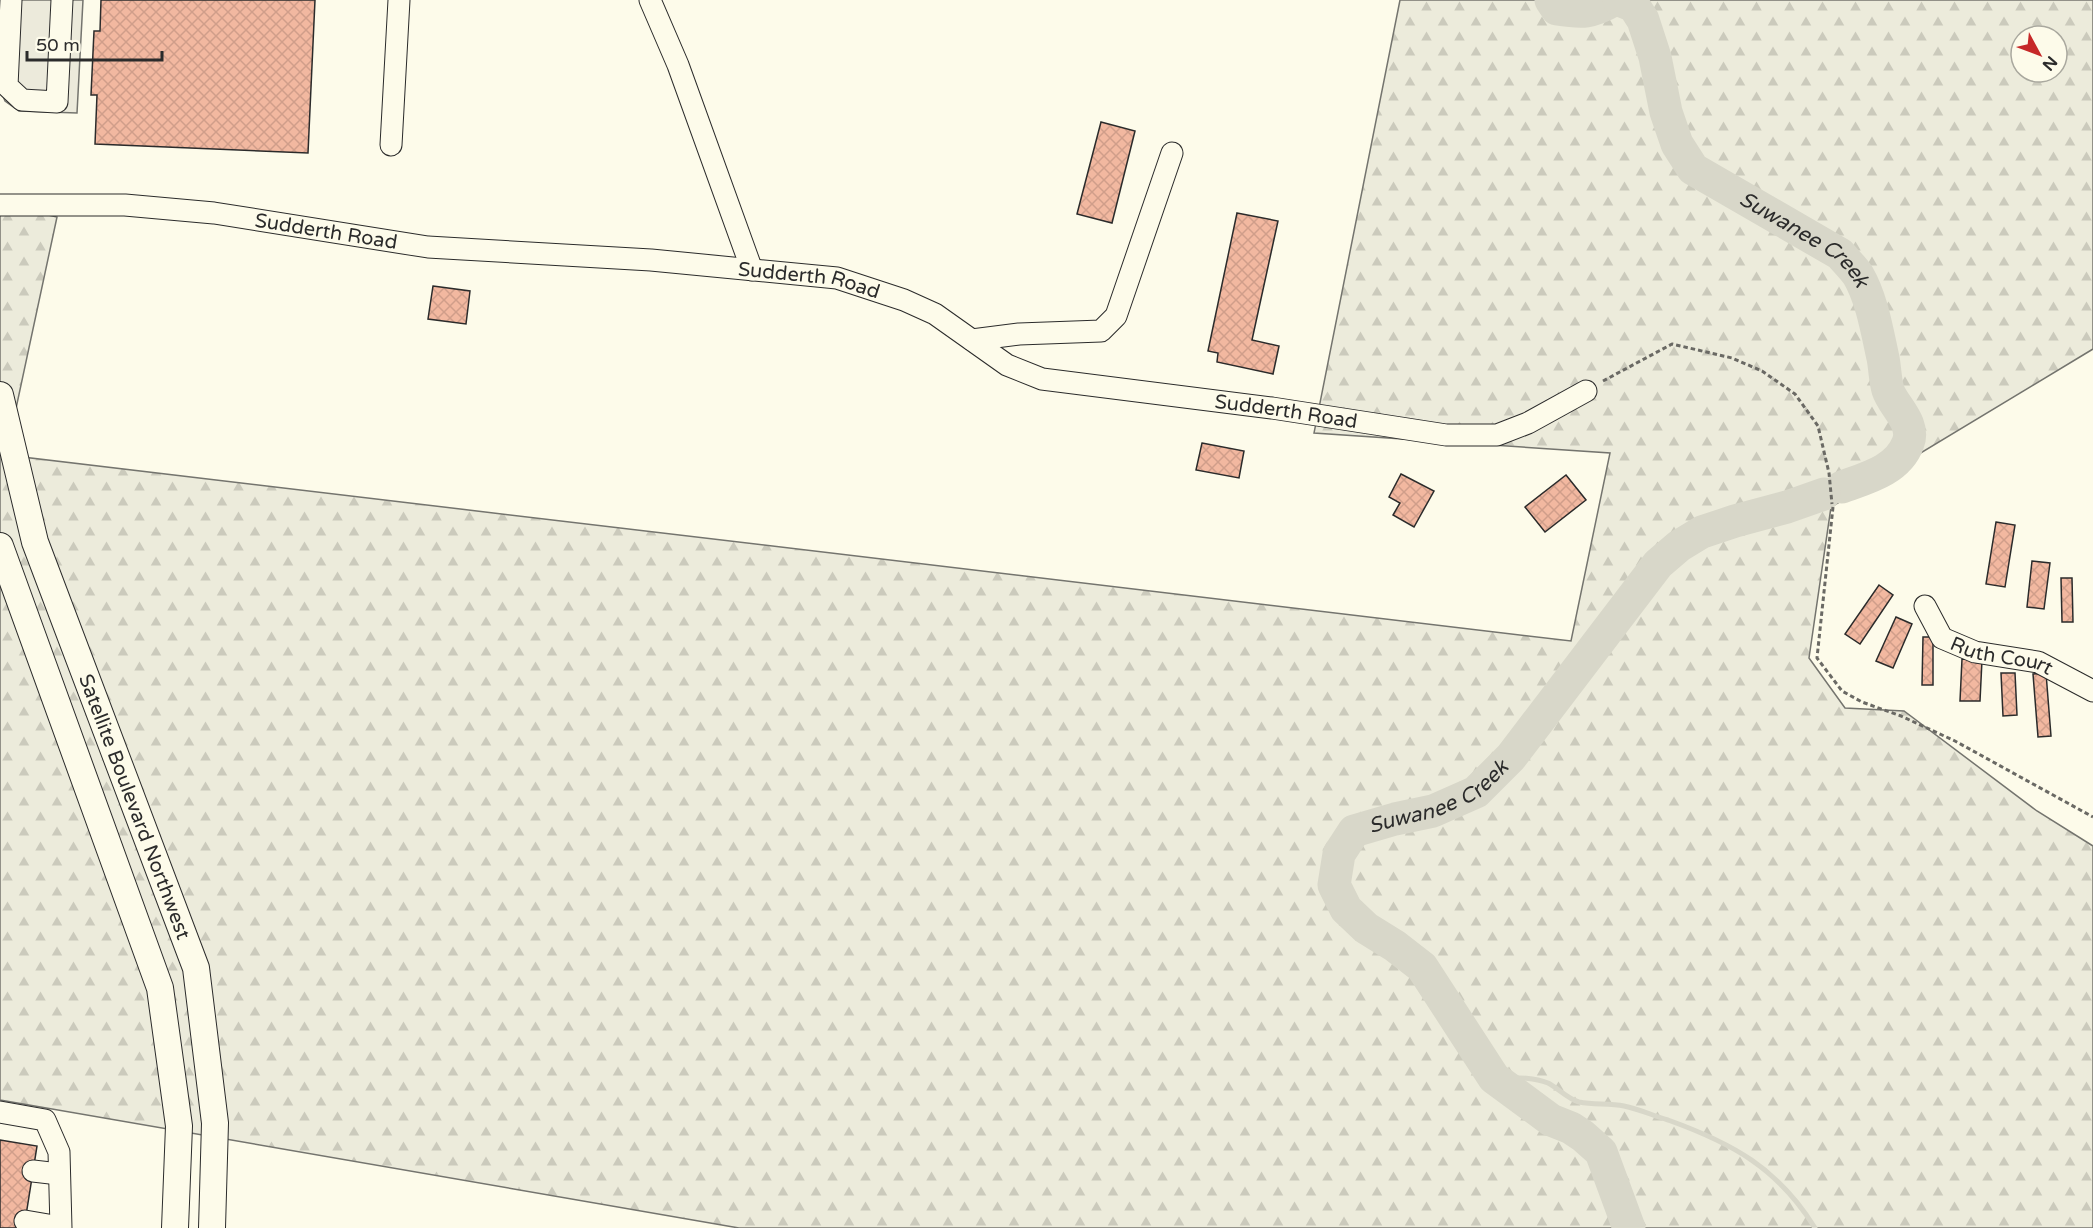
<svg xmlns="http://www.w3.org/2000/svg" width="2093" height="1228" font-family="'Varela Round',sans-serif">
  <defs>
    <pattern id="forest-firs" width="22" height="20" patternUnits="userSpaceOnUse" patternTransform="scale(1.5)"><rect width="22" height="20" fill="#ecebdb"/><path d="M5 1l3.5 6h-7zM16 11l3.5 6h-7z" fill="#cbcabc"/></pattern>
    <pattern id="building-cross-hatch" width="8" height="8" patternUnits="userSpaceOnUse" patternTransform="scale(1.5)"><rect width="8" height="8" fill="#f2b8a0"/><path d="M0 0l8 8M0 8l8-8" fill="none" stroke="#d09e8a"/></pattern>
  </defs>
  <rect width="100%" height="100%" fill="#fdfbea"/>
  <path fill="url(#forest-firs)" stroke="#74746e" stroke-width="1.5" fill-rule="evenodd" d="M1400 0H2093V349L1831 507 1809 658 1845 708 1904 711 2037 811 2093 846V1228H739L0 1100V204L57 217 6 455 1571 641 1610 453 1314 433ZM2021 36H2057V72H2021Z"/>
  <polygon fill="#eceadb" stroke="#74746e" stroke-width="1.5" points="0,0 83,0 77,113 19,111 5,101 0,88"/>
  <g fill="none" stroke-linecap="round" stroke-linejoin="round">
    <path stroke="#d8d7c9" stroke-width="5" d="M1494 1078C1512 1078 1531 1076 1548 1083 1558 1088 1568 1099 1579 1102 1594 1105 1609 1103 1624 1106 1639 1109 1654 1116 1668 1120 1732 1143 1778 1168 1815 1228"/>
    <g stroke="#d8d7c9" stroke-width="33">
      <path d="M1551 0 1557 9C1583 13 1591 13 1614 0"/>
      <path id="s1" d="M1619 0 1634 6 1643 20 1655 57 1666 112 1677 144 1693 169 1840 254C1846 261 1853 268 1858 275 1872 299 1877 331 1883 358 1885 368 1885 380 1888 390 1893 406 1916 423 1908 443 1898 470 1867 478 1842 487"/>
      <path id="s2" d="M1629 1228 1601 1152 1583 1136 1571 1128 1551 1120 1494 1078 1422 967 1395 946 1366 928 1346 909 1334 885 1339 854 1354 831 1395 819 1433 811 1476 792 1511 757 1658 564 1679 546 1702 532 1735 521 1787 507 1824 494"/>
    </g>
  </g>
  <g fill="url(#building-cross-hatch)" stroke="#2b2b2b" stroke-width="1.5">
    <polygon points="101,0 315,0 308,153 95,144 97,95 91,95 94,31 100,31"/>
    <polygon points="1101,122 1135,131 1112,223 1077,214"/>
    <polygon points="1237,213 1278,221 1252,340 1279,346 1273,374 1217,362 1218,353 1208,351"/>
    <polygon points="433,286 470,291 466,324 428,319"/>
    <polygon points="1202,443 1244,451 1239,478 1196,470"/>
    <polygon points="1401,474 1434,491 1414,527 1393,515 1400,503 1389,497"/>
    <polygon points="1566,475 1586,500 1545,532 1525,507"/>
    <polygon points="1996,522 2015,525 2005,587 1986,584"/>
    <polygon points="2032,561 2050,563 2044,609 2027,607"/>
    <polygon points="2061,578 2072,578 2073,622 2062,622"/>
    <polygon points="1879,585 1893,595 1860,644 1845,634"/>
    <polygon points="1896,617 1912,624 1893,668 1876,661"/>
    <polygon points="1923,637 1933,637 1933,685 1922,685"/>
    <polygon points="1962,659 1982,660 1980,701 1960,701"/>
    <polygon points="2001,673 2015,673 2017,715 2003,716"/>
    <polygon points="2046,673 2051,736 2038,737 2033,674"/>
    <polygon points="0,1140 37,1146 24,1228 0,1228"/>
  </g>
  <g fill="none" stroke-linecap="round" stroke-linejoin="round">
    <g stroke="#2b2b2b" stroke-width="23">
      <g id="minor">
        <polyline points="11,0 7,86 22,100 57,102 62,0"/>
        <polyline points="650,0 678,65 752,270"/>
        <polyline points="391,145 399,0"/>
        <path id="s3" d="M0 205H125L214 213 428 247 651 260 837 278 904 300 935 314 1007 365 1042 379 1272 408 1446 435H1497L1528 423 1586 391"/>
        <polyline points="972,340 1019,334 1101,331 1116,316 1172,153"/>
        <path id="s4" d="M1925 606 1942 638 1975 652 2038 662 2093 691"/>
        <polyline points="0,1112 45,1120 59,1152 61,1228"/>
        <polyline points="33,1171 59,1174"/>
        <polyline points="25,1221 60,1227"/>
      </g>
    </g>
    <g stroke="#2b2b2b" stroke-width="28">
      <g id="major">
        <path id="s5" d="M0 395 35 542 196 968 215 1123 212 1228"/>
        <polyline points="0,546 160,988 179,1126 175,1228"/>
      </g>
    </g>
    <g stroke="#6a6964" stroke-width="3" stroke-dasharray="4.5 3" stroke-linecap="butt">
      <polyline points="1603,381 1672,344 1732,358 1762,371 1795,394 1818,426 1829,473 1832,504"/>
      <polyline points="1833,507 1817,658 1842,691 1862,702 1901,716 1955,741 2093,817"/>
    </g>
    <use href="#minor" stroke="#fdfbea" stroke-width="21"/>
    <use href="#major" stroke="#fdfbea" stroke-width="26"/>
  </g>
  <g text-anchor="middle" stroke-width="4.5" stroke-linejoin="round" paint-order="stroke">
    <g font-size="20" fill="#2b2b2b" stroke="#fdfbea">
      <text dy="7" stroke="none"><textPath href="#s3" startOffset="328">Sudderth Road</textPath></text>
      <text dy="7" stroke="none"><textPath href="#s3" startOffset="814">Sudderth Road</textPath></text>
      <text dy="7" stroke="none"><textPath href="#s3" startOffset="1318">Sudderth Road</textPath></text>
      <text dy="7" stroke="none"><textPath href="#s4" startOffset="99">Ruth Court</textPath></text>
      <text dy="7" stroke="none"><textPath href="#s5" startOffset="434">Satellite Boulevard Northwest</textPath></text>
    </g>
    <g font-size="21" font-style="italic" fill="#2b2b2b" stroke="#fdfbea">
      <text dy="7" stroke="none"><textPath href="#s1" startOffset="324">Suwanee Creek</textPath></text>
      <text dy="7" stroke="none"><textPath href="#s2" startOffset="618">Suwanee Creek</textPath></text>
    </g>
  </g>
  <g transform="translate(2039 54) rotate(131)"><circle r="28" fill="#fdfbea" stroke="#a9a89e" stroke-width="1.5"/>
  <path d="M0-4.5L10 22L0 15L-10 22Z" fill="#c62828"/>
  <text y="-9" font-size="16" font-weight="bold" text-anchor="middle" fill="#2b2b2b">N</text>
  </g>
  <path d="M27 51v9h135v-9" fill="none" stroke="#2b2b2b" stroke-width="3"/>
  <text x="36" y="51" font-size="18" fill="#2b2b2b" stroke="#fdfbea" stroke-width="4.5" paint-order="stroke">50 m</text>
</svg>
